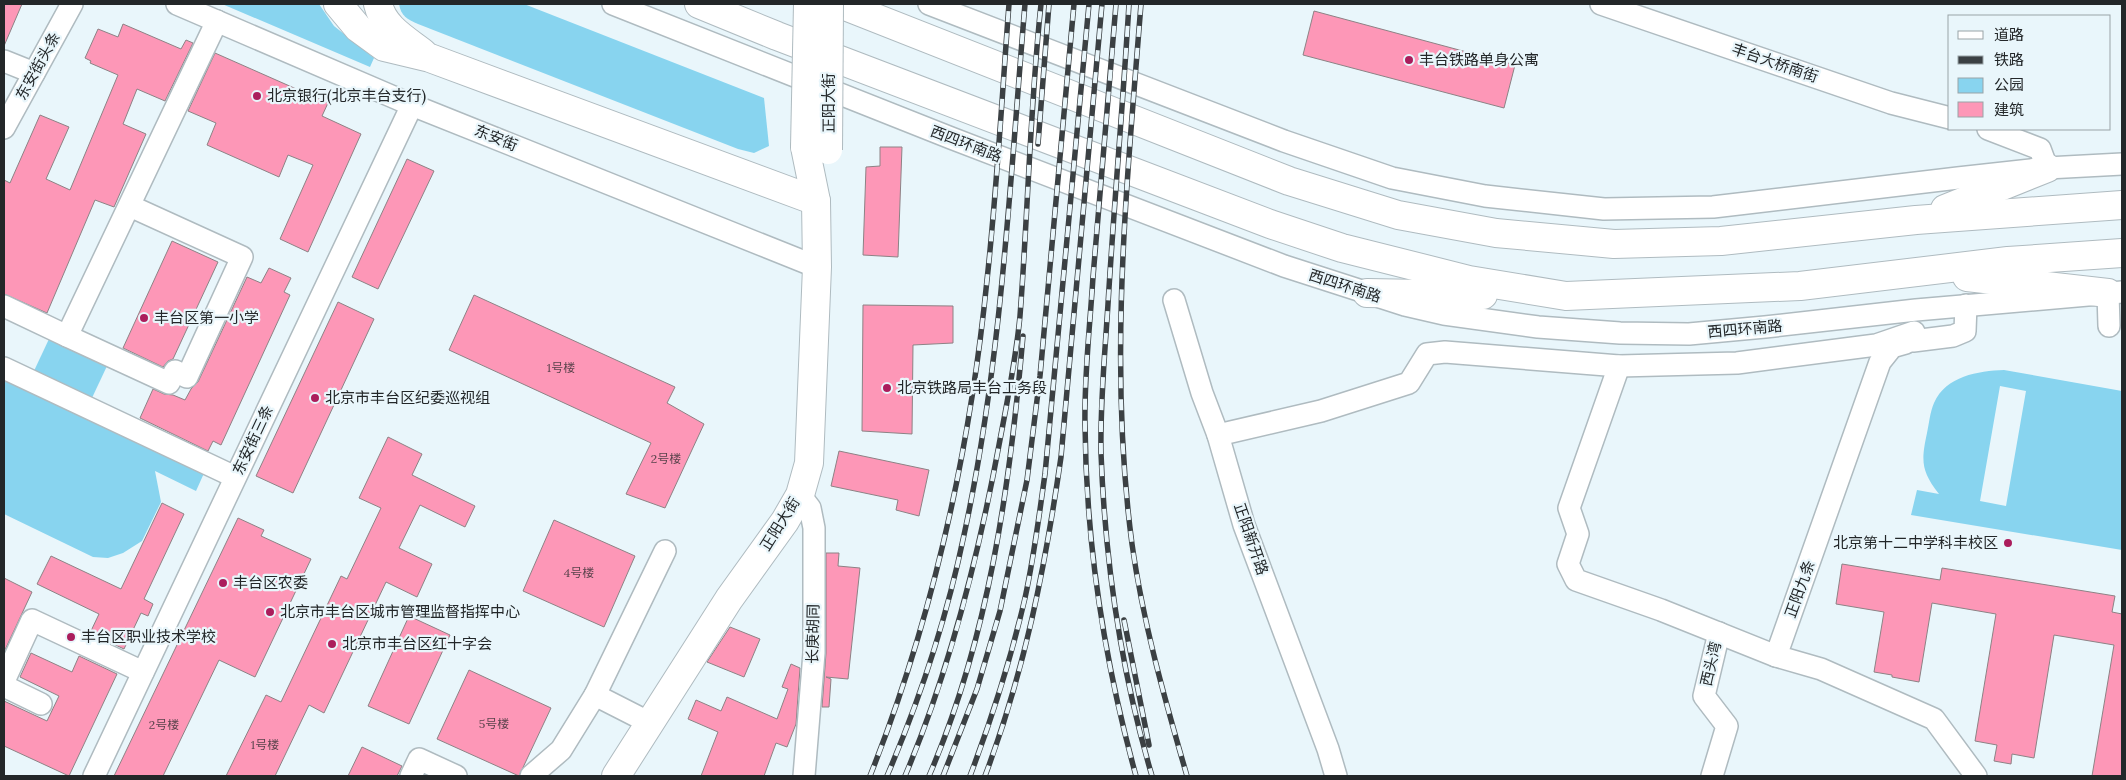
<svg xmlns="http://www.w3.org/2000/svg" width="2126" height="780" font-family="Lora,'Noto Sans SC',serif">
  <rect width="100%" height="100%" fill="#e9f6fb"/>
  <g fill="#88d4ef" fill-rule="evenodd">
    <polygon points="222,4 319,4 334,26 374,58 370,67"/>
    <path d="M399 4H524L764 98 769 146 754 153 738 149 418 24C407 19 401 16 399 4Z"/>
    <polygon points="49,339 107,366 91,400 33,373"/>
    <path d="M2004 370 2122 391V550L1911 515 1917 490 1939 494C1921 471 1921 461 1927 433 1929 424 1930 412 1934 403 1946 376 1978 371 2004 370ZM2000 386 2026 391 2006 506 1980 501Z"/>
    <polygon points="4,374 205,471 196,491 155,471 161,502 142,541 123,553 108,558 93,557 4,514"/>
  </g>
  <g fill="#fd97b7" stroke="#8d8285">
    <polygon points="4,4 22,4 4,46"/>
    <polygon points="1314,11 1515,65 1504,108 1303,55"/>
    <polygon points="123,24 181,49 186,40 193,43 165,101 137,89 123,124 146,134 114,207 95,200 47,313 4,294 4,180 10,183 40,115 69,127 46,179 70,190 118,75 90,63 91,61 85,58 98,29 118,37"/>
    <polygon points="215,53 328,103 322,116 361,134 308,252 280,239 313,165 288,155 279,177 207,145 216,123 188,111"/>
    <polygon points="880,147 902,147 898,257 863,255 866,167 880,166"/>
    <polygon points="407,159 434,171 378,289 352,277"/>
    <polygon points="172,241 218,262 173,359 168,361 163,367 123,348"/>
    <polygon points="269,268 291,278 284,292 290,295 221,445 213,441 208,451 140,418 153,389 164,394 173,395 185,400 191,389 198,382 247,277 261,283"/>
    <polygon points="474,295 675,387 667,403 704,424 665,508 626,494 651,443 449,350"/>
    <polygon points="338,302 374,319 293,493 256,476"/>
    <polygon points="863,305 953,306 953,343 913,345 912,434 862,431"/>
    <polygon points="388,437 422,454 412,475 475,506 465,527 420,505 399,548 432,564 417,597 386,582 324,713 309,705 275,776 226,776 266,695 281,702 341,576 347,579 381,508 359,498"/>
    <polygon points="839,451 929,470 919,516 896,510 898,500 831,486"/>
    <polygon points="162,503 184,514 144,599 153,604 148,616 141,613 124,649 90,633 99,614 37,584 51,556 121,589"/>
    <polygon points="238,518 264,530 261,536 311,559 255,677 219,660 163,776 114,776"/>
    <polygon points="554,520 635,556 604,627 523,591"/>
    <polygon points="826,553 839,553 838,566 860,568 848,679 826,677 831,679 829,707 822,707 826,653"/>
    <polygon points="1842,564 1940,580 1942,568 2115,596 2112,612 2122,614 2122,776 2092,776 2114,645 2054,635 2034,758 2012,754 2011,764 1994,761 1997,745 1975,741 1996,614 1932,603 1919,682 1892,677 1892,675 1874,672 1884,612 1836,604"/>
    <polygon points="4,578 32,592 4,652"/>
    <polygon points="409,616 450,635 409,724 368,706"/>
    <polygon points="730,627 760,639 744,677 707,662"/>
    <polygon points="31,653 72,672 79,656 117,674 69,776 4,746 4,701 47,721 59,696 20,677"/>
    <polygon points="791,664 800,668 796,724 787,747 776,743 764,776 701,776 718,732 688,719 696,700 721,711 727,697 777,719 788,689 782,687"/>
    <polygon points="469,670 551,708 519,776 437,739"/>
    <polygon points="362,747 402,766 397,776 348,776"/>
  </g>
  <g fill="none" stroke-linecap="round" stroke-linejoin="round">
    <g stroke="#afbbc0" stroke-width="24">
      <g id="minor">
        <polyline points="177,4 412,105 817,267"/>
        <polyline points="613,4 951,138 1284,266 1405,305 1444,314 1538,327 1620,333 1689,334 1765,327 1916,310 2122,292"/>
        <polyline points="929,4 1284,141 1392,178 1485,196 1604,209 1713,207 1958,178 2047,168 2122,164"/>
        <polyline points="1601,4 1891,103 1950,118"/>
        <polyline points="4,61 34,73"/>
        <polyline points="4,128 72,4"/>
        <polyline points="1988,129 2040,149 2047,168"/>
        <polyline points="2108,293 2109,326"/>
        <polyline points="1174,300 1202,393 1218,435 1244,525 1328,749 1336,776"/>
        <polyline points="4,306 67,336 217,21"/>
        <polyline points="67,336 169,383 175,371 187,377 242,257 130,206"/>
        <polyline points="1913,341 1953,336 1965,331 1966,305"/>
        <polyline points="1906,343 1892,347 1880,362 1776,656 1821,669 1934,719 1976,776"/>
        <polyline points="1619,366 1569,508 1578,534 1568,564 1576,580 1661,610 1776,656"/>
        <polyline points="4,368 235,477"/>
        <polyline points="1218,435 1321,411 1409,383 1427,354 1445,352 1619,366 1737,363 1876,345 1914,332"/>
        <polyline points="800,495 810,508 814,528 814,653 804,776"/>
        <polyline points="4,681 32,620 143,672"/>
        <polyline points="4,686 41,704"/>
        <polyline points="650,723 595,695 665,551"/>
        <polyline points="94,776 412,105"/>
        <polyline points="411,776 419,759 456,776"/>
        <polyline points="531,776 561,750 595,695"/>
        <polyline points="1712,776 1727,726 1704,696 1719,633"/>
      </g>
    </g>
    <g stroke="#afbbc0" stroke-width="30">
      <g id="major">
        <polyline points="338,4 358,28 384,47 430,58 816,201"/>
        <path d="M378 4C383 27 405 39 423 53"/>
        <polyline points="616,776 729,599 785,521 800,495 809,463 817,267 816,201 805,147"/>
      </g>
    </g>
    <g stroke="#afbbc0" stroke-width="30">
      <g id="highway">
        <polyline points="699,4 777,36 1270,224 1342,248 1469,280 1566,296 1800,286 2008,261 2122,253"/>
        <polyline points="840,4 1289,181 1398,215 1496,233 1614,244 1721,241 1916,220 2122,205"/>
        <polyline points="1945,209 2047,168"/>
        <polyline points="1967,277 2108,293"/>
        <polyline points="1367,293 1483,295"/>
      </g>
    </g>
    <use href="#minor" stroke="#fff" stroke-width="21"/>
    <use href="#major" stroke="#fff" stroke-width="28"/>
    <use href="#highway" stroke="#fff" stroke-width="28"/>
    <g stroke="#3b4043" stroke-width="5.5">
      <g id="rail">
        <path d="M1116 4C1109 95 1100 186 1093 277 1090 326 1084 376 1085 425 1086 546 1104 660 1136 776"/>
        <path d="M1129 4C1123 104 1114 204 1108 304 1105 353 1100 403 1101 453 1105 562 1121 671 1152 776"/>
        <path d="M1141 4C1127 183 1108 364 1132 544 1143 623 1165 700 1187 776"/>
        <polyline points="1038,144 1049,4"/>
        <polyline points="1124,620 1149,745"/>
        <path d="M870 776C933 618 970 449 987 280 997 188 1002 96 1009 4"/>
        <path d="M887 776C920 699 947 617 964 535 1002 360 1010 181 1025 4"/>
        <path d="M905 776C950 670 978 558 999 445 1007 403 1016 359 1020 316 1028 212 1030 107 1041 4"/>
        <path d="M929 776C989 637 1010 486 1023 336"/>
        <polyline points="943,776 977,689 1000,611 1027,480 1040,376 1074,4"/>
        <path d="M970 776C992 718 1011 659 1025 598 1034 557 1039 516 1045 474L1089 4"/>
        <path d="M985 776C1025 670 1045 568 1061 457L1102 4"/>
      </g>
    </g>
    <use href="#rail" stroke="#e9f6fb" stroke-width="4" stroke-dasharray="11" stroke-linecap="butt"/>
    <g stroke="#afbbc0" stroke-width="30" stroke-linecap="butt">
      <g id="major-bridge">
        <polyline points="805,147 808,4"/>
        <polyline points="828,150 829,4"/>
      </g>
    </g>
    <use href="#major-bridge" stroke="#fff" stroke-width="28"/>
  </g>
  <g fill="#ab1d5c" stroke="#e9f6fb" stroke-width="2">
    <circle cx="1409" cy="60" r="5"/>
    <circle cx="257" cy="96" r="5"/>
    <circle cx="144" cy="318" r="5"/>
    <circle cx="887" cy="388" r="5"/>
    <circle cx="315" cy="398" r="5"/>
    <circle cx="2008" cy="543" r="5"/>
    <circle cx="223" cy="583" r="5"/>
    <circle cx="270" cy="612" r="5"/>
    <circle cx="71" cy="637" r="5"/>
    <circle cx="332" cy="644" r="5"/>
  </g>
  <g text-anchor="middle" stroke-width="4.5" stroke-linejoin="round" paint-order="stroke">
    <g font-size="12" fill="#5a434c">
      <text x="561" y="372">1号楼</text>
      <text x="666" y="463">2号楼</text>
      <text x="579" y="577">4号楼</text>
      <text x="494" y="728">5号楼</text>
      <text x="164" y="729">2号楼</text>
      <text x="265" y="749">1号楼</text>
    </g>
    <g font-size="15" fill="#232729" stroke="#e9f6fb" text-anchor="start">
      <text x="1419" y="65">丰台铁路单身公寓</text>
      <text x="267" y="101">北京银行(北京丰台支行)</text>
      <text x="154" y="323">丰台区第一小学</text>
      <text x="897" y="393">北京铁路局丰台工务段</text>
      <text x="325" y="403">北京市丰台区纪委巡视组</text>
      <text x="1998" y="548" text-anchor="end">北京第十二中学科丰校区</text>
      <text x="233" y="588">丰台区农委</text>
      <text x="280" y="617">北京市丰台区城市管理监督指挥中心</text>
      <text x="81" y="642">丰台区职业技术学校</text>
      <text x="342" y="649">北京市丰台区红十字会</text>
    </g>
    <g font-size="15" fill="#232729" stroke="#e9f6fb">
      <text transform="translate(1775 63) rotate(19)" y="5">丰台大桥南街</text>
      <text transform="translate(38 66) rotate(-61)" y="5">东安街头条</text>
      <text transform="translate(829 103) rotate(-90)" y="5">正阳大街</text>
      <text transform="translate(496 138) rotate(22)" y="5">东安街</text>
      <text transform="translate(966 144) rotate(21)" y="5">西四环南路</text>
      <text transform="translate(1345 286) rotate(18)" y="5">西四环南路</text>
      <text transform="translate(1745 329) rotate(-5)" y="5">西四环南路</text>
      <text transform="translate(253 440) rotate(-65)" y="5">东安街三条</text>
      <text transform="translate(780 524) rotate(-58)" y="5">正阳大街</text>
      <text transform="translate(1251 539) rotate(71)" y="5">正阳新开路</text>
      <text transform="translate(1800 589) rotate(-70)" y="5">正阳九条</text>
      <text transform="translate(813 634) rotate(-89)" y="5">长庚胡同</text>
      <text transform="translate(1711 664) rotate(-77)" y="5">西头湾</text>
    </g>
  </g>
  <rect width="2126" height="780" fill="none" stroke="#232729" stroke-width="10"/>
  <rect x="1948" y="15" width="162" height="115" fill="#e9f6fb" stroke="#9aa3a7"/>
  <rect x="1958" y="31" width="25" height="8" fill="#ffffff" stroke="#9aa3a7"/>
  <text x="1994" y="40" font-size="15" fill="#232729">道路</text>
  <rect x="1958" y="56" width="25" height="8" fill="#3b4043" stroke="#9aa3a7"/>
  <text x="1994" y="65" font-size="15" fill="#232729">铁路</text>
  <rect x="1958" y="78" width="25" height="15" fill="#88d4ef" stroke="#9aa3a7"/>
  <text x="1994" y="90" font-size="15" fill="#232729">公园</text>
  <rect x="1958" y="102" width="25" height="15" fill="#fd97b7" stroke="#9aa3a7"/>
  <text x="1994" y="115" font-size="15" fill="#232729">建筑</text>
</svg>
